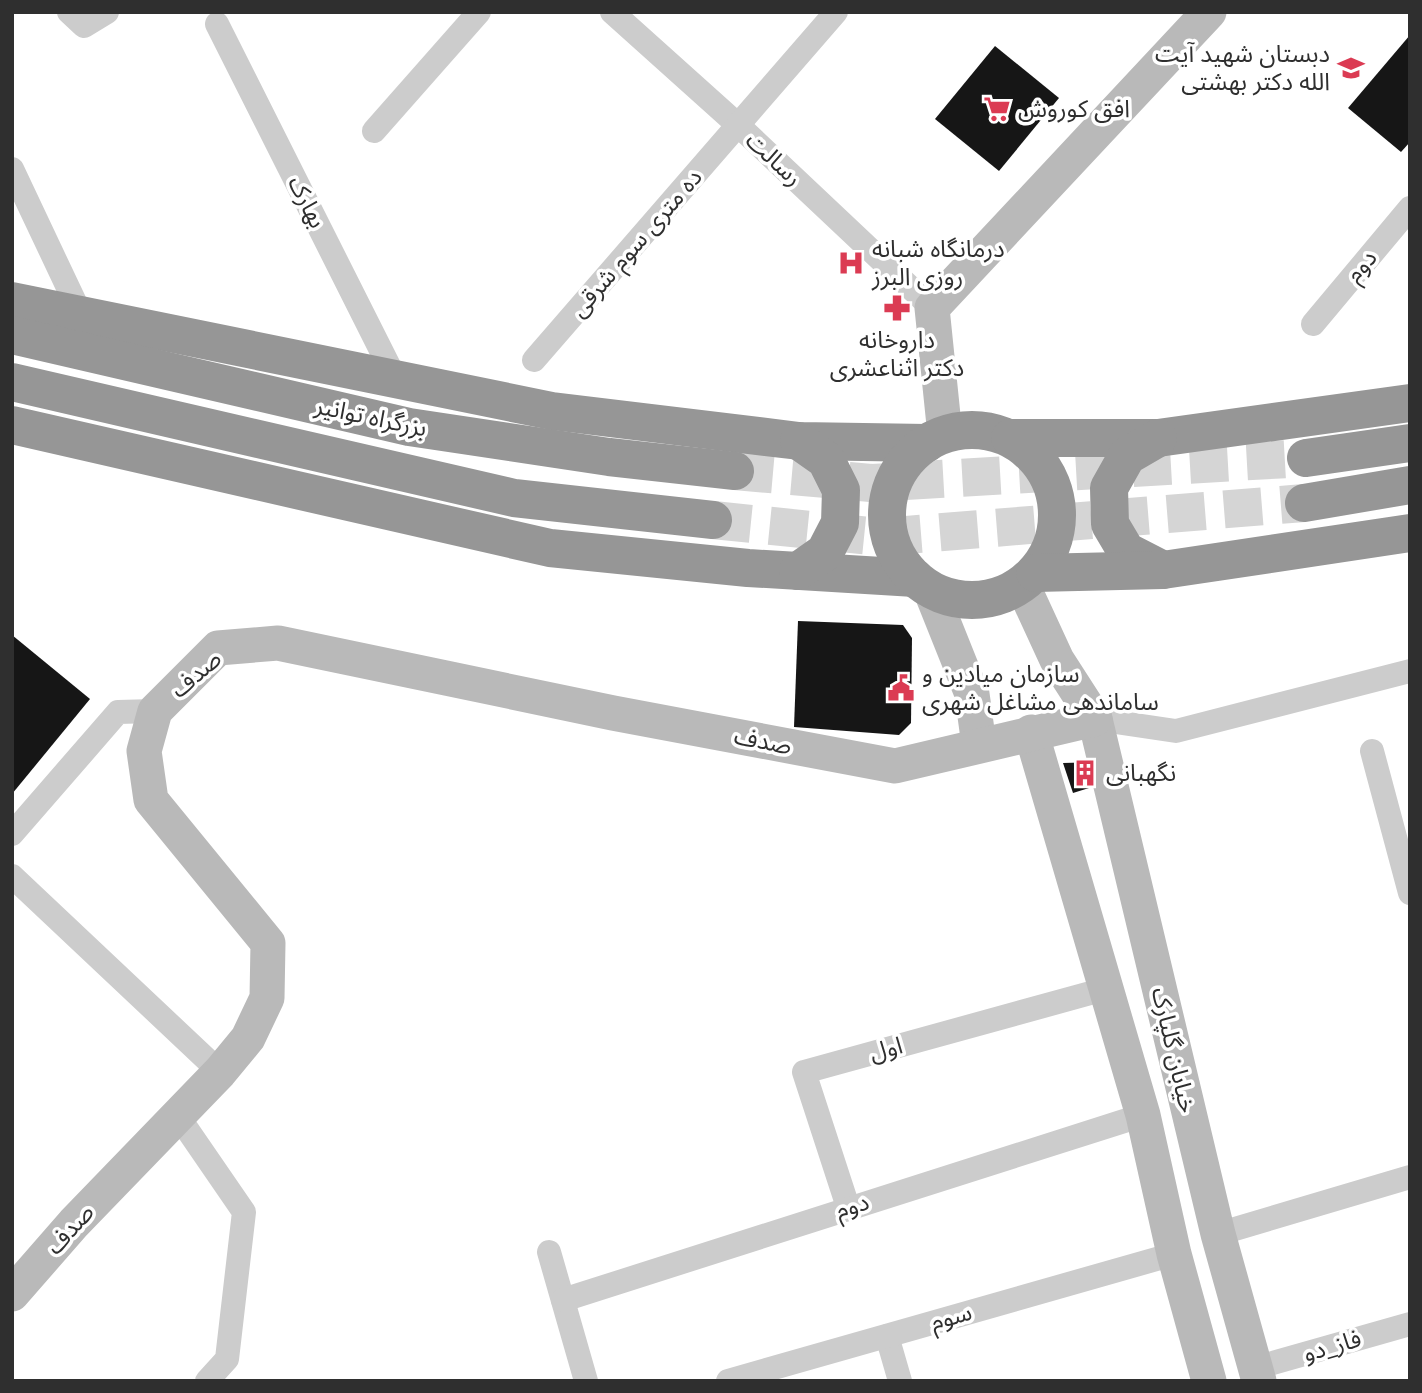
<svg xmlns="http://www.w3.org/2000/svg" width="1422" height="1393" font-family="'Noto Sans','Noto Sans Arabic',sans-serif">
  <rect width="100%" height="100%" fill="#fff"/>
  <g fill="#161616">
    <polygon points="1410,35 1410,142 1401,152 1348,108"/>
    <polygon points="995,46 1059,98 999,171 935,119"/>
    <polygon points="798,621 903,625 912,638 911,723 899,735 794,727"/>
    <polygon points="12,635 90,699 12,794"/>
    <polygon points="1100,762 1105,783 1073,793 1063,763"/>
  </g>
  <g fill="none" stroke-linecap="round" stroke-linejoin="round">
    <g stroke="#d5d5d5" stroke-width="38" stroke-dasharray="38 19" stroke-linecap="butt">
      <polyline points="735,471 871,483 1306,458"/>
      <polyline points="713,520 881,537 1304,503"/>
    </g>
    <g stroke="#ccc" stroke-width="24">
      <polyline points="69,12 84,26 107,12"/>
      <polyline points="612,12 739,126 932,308"/>
      <polyline points="217,24 396,380"/>
      <polyline points="374,131 479,12"/>
      <polyline points="12,169 81,315"/>
      <polyline points="1313,324 1410,208"/>
      <polyline points="534,360 836,12"/>
      <polyline points="1095,719 1176,731 1410,671"/>
      <polyline points="1372,751 1410,893"/>
      <polyline points="12,834 118,712 155,711"/>
      <polyline points="12,876 220,1072"/>
      <polyline points="178,1116 244,1212 227,1359 207,1381"/>
      <polyline points="848,1207 804,1072 1105,989"/>
      <polyline points="1218,1234 1410,1177"/>
      <polyline points="549,1252 586,1381"/>
      <polyline points="563,1300 1143,1115"/>
      <polyline points="887,1336 900,1381"/>
      <polyline points="1255,1368 1410,1324"/>
      <polyline points="728,1381 1174,1254"/>
    </g>
    <g stroke="#b9b9b9" stroke-width="35">
      <polyline points="945,435 932,308 1209,12"/>
      <polyline points="1022,584 1057,660 1095,719 1218,1234 1259,1381"/>
      <polyline points="930,589 972,694 979,745"/>
      <polyline points="1031,732 1143,1115 1174,1254 1209,1381"/>
      <polyline points="12,1294 74,1223 220,1072 248,1038 267,998 268,943 151,800 144,751 155,711 218,648 278,643 613,713 895,766 1095,719"/>
    </g>
    <g stroke="#969696" stroke-width="38">
      <polyline points="12,301 552,411 799,441 927,443"/>
      <polyline points="12,335 409,427 609,457 735,471"/>
      <polyline points="12,382 514,498 713,520"/>
      <polyline points="12,425 550,548 748,568 915,578"/>
      <circle cx="972" cy="515" r="85"/>
      <polyline points="1010,438 1158,438 1410,403"/>
      <polyline points="1158,438 1127,456 1109,488 1110,524 1126,551 1163,570"/>
      <polyline points="1306,458 1410,443"/>
      <polyline points="1304,503 1410,485"/>
      <polyline points="798,571 825,552 840,523 841,490 826,460 799,441"/>
      <polyline points="1035,573 1163,570 1410,533"/>
    </g>
  </g>
  <defs>
    <g id="school-bare" transform="scale(2.1)"><path d="M0-5L7-2L0 1L-7-2ZM-4 1L0 2.5L4 1V4Q0 6-4 4Z" fill="#db3b53" stroke="#fff" stroke-width="2.5" paint-order="stroke"/></g>
    <g id="supermarket-bare" transform="scale(2.1)"><path d="M-6-5.5h2.5l.6 2H6L4.5 2H-2.5L-4.4-4H-6ZM-1.5 3.2a1.3 1.3 0 1 0 .1 0ZM3 3.2a1.3 1.3 0 1 0 .1 0Z" fill="#db3b53" stroke="#fff" stroke-width="2.5" paint-order="stroke"/></g>
    <g id="hospital-bare" transform="scale(2.1)"><path d="M-5-5h3v3.5h4V-5h3V5h-3V1.5h-4V5h-3Z" fill="#db3b53" stroke="#fff" stroke-width="2.5" paint-order="stroke"/></g>
    <g id="pharmacy-bare" transform="scale(2.1)"><path d="M-2-6h4v4h4v4h-4v4h-4v-4h-4v-4h4Z" fill="#db3b53" stroke="#fff" stroke-width="2.5" paint-order="stroke"/></g>
    <g id="civic-bare" transform="scale(2.1)"><path d="M-.6-6.5H3V-4.5H.6V-3L4-1V1h2V6H-6V1h2V-1L-.6-3ZM-1.2 2.5V6h2.4V2.5Z" fill="#db3b53" stroke="#fff" stroke-width="2.5" paint-order="stroke"/></g>
    <g id="building-bare" transform="scale(2.1)"><path d="M-4-6H4V6H1V3H-1V6H-4ZM-2.5-4.3h1.7v1.8h-1.7ZM.8-4.3h1.7v1.8H.8ZM-2.5-1h1.7V.8h-1.7ZM.8-1h1.7V.8H.8Z" fill="#db3b53" stroke="#fff" stroke-width="2.5" paint-order="stroke"/></g>
  </defs>
  <g fill-rule="evenodd">
    <use href="#school-bare" x="1351" y="68"/>
    <use href="#supermarket-bare" x="997" y="109"/>
    <use href="#hospital-bare" x="851" y="263"/>
    <use href="#pharmacy-bare" x="897" y="308"/>
    <use href="#civic-bare" x="901" y="688"/>
    <use href="#building-bare" x="1085" y="773"/>
  </g>
  <g text-anchor="middle" stroke-width="7" stroke-linejoin="round" paint-order="stroke">
    <g font-size="24" fill="#2f2f2f" stroke="#fff" text-anchor="start">
      <text x="1330" y="62" text-anchor="end">دبستان شهید آیت<tspan x="1330" dy="28">الله دکتر بهشتی</tspan></text>
      <text x="1018" y="117">افق کوروش</text>
      <text x="872" y="257">درمانگاه شبانه<tspan x="872" dy="28">روزی البرز</tspan></text>
      <text x="897" y="348" text-anchor="middle">داروخانه<tspan x="897" dy="28">دکتر اثناعشری</tspan></text>
      <text x="922" y="682">سازمان میادین و<tspan x="922" dy="28">ساماندهی مشاغل شهری</tspan></text>
      <text x="1106" y="781">نگهبانی</text>
    </g>
    <g font-size="24" fill="#2f2f2f" stroke="#fff">
      <text transform="translate(774 159) rotate(43)" y="8">رسالت</text>
      <text transform="translate(307 202) rotate(63)" y="8">بهارک</text>
      <text transform="translate(636 243) rotate(-49)" y="8">ده متری سوم شرقی</text>
      <text transform="translate(1361 266) rotate(-50)" y="8">دوم</text>
      <text transform="translate(371 417) rotate(12)" y="8">بزرگراه توانیر</text>
      <text transform="translate(196 674) rotate(-41)" y="8">صدف</text>
      <text transform="translate(763 741) rotate(11)" y="8">صدف</text>
      <text transform="translate(886 1049) rotate(-15)" y="8">اول</text>
      <text transform="translate(1174 1050) rotate(77)" y="8">خیابان گلپارک</text>
      <text transform="translate(852 1206) rotate(-18)" y="8">دوم</text>
      <text transform="translate(70 1229) rotate(-48)" y="8">صدف</text>
      <text transform="translate(951 1317) rotate(-16)" y="8">سوم</text>
      <text transform="translate(1332 1346) rotate(-16)" y="8">فاز_دو</text>
    </g>
  </g>
  <rect width="1422" height="1393" fill="none" stroke="#2f2f2f" stroke-width="28"/>
</svg>
